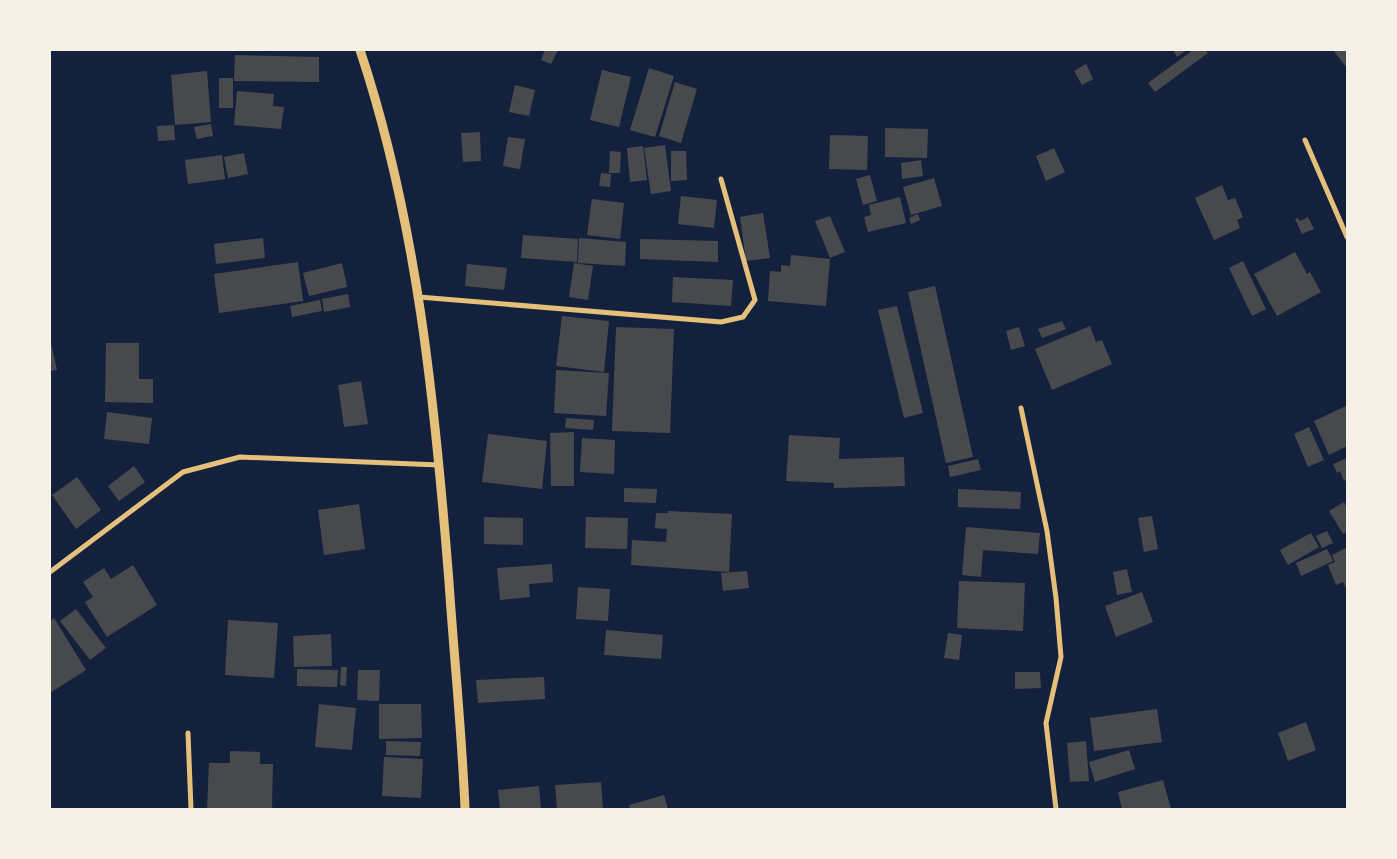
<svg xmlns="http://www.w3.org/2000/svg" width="1397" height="859" font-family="'DejaVu Sans',sans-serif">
  <rect width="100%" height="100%" fill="#14213d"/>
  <g fill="#48494c">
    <polygon points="545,50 558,50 551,64 541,60"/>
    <polygon points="1173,50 1187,50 1177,57"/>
    <polygon points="1193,50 1205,50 1208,53 1155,92 1148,83"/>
    <polygon points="1333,50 1347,50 1347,68"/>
    <polygon points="235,55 319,57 319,82 234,81"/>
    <polygon points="1086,64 1093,79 1082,85 1074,71"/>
    <polygon points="649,68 674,76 655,137 630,130"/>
    <polygon points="602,70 631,77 619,127 590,120"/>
    <polygon points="207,71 211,122 175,125 171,75"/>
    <rect x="219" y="78" width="14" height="30"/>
    <polygon points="675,82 697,89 681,143 659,136"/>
    <polygon points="515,85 535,90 529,116 509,112"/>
    <polygon points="237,91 274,94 273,106 284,107 281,129 234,125"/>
    <polygon points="211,124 213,136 197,139 194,127"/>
    <polygon points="174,125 175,140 158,141 157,126"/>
    <polygon points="885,128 928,129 927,158 885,157"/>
    <polygon points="480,132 481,161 463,162 461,133"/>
    <polygon points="830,135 868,136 867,170 829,169"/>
    <polygon points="508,137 525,139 520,169 503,166"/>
    <polygon points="665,145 671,191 651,194 644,148"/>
    <polygon points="643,146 647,180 630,182 627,148"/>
    <polygon points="1054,148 1065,172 1046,181 1036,156"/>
    <polygon points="610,151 621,152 620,173 609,173"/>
    <polygon points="671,151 686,151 687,180 671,181"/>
    <polygon points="244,153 248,174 228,178 224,157"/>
    <polygon points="222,155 225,179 188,184 185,160"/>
    <polygon points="921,160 923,176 902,179 901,163"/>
    <polygon points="601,173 611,174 610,187 599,186"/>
    <polygon points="870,175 877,201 863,205 856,179"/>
    <polygon points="934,178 942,206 911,215 903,187"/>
    <polygon points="1222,185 1228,200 1235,198 1243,217 1237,220 1240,228 1214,240 1195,198"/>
    <polygon points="681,196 717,200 714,228 678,224"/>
    <polygon points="900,197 906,223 868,232 864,217 871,215 869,205"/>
    <polygon points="592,199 624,203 620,239 587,235"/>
    <polygon points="763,213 770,258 746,261 740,217"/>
    <polygon points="918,214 920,220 911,224 909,218"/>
    <polygon points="830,216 845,252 830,258 815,221"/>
    <polygon points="1308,217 1314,229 1302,234 1295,219 1298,218 1300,221"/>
    <polygon points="523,235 578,239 577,262 521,258"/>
    <polygon points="263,238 265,258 216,264 214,244"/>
    <polygon points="579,238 626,242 625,266 578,263"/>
    <polygon points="640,239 718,241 718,262 640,259"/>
    <polygon points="1295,252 1307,274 1310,272 1321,292 1277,316 1254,274"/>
    <polygon points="791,255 830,259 826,306 768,301 770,271 781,272 781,265 790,266"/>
    <polygon points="1243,261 1266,309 1252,316 1229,268"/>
    <polygon points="298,262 303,301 219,313 214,274"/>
    <polygon points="342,263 347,287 309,296 303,273"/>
    <polygon points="574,263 593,266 588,300 569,297"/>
    <polygon points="467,264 507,268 504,290 465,286"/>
    <polygon points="673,277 733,280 731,306 672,302"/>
    <polygon points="935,286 973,457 946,463 908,292"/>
    <polygon points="348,294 350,307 324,312 322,299"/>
    <polygon points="320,300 322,311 292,317 290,306"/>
    <polygon points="897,306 923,413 904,418 878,310"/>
    <polygon points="562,316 609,321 604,372 556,366"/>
    <polygon points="1062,321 1066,329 1042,338 1038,329"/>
    <polygon points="1090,326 1096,342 1102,340 1112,364 1052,390 1035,349"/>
    <polygon points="616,327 674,329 670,433 612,431"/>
    <polygon points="1019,327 1025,346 1011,350 1006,331"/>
    <polygon points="50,338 57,370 50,371"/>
    <polygon points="106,343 139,343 139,379 153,379 153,403 105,402"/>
    <polygon points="556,370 609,373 606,416 554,413"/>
    <polygon points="361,381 368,424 344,427 338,385"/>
    <polygon points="1346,406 1347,446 1329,455 1314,421"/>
    <polygon points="107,412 152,418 149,444 104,439"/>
    <polygon points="566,418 594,420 593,430 565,428"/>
    <polygon points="1309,427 1324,460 1308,467 1294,434"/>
    <polygon points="574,432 574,486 551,486 550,433"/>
    <polygon points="488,434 547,441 542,489 482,482"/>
    <polygon points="789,435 840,438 839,459 904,457 905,486 834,488 834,483 786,481"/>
    <polygon points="582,438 615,440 614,474 580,472"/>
    <polygon points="1347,458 1347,479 1344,481 1340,471 1337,473 1333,464"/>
    <polygon points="978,459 981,470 950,477 948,466"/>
    <polygon points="134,466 145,482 119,501 108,486"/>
    <polygon points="77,477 101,510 76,529 52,495"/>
    <polygon points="624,488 657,489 656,503 624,502"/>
    <polygon points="958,489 1021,492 1020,509 958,507"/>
    <polygon points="1344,502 1347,508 1347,532 1343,534 1329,511"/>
    <polygon points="359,504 365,549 324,555 318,510"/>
    <polygon points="668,511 732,514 729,572 631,565 632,540 666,542 667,529 655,528 656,513 668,513"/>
    <polygon points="1152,516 1158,549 1144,552 1138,518"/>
    <polygon points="484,517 523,518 523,545 484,544"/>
    <polygon points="586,517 628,518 627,549 585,548"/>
    <polygon points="966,527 1040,533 1038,554 983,550 981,577 962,575"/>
    <polygon points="1327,531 1333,543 1322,548 1316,536"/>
    <polygon points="1311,533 1319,547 1288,565 1280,550"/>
    <polygon points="1346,548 1347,550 1347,590 1343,582 1336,585 1328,565 1335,562 1332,555"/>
    <polygon points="1327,549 1333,561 1301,576 1296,563"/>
    <polygon points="552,564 553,582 529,584 530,597 500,600 497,568"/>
    <polygon points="133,565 157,605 107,637 85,602 93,597 83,582 104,568 111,579"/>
    <polygon points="1127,569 1132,592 1117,595 1113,572"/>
    <polygon points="747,571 749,588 723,591 721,573"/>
    <polygon points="959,581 1025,583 1023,631 957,628"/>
    <polygon points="578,587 610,589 608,621 576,619"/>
    <polygon points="1142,592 1153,622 1116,637 1105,606"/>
    <polygon points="76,609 106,648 90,660 60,621"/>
    <polygon points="54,618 86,670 50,693 50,621"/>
    <polygon points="228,620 278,623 274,678 225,675"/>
    <polygon points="606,630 663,635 661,659 604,655"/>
    <polygon points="948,633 962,635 959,660 944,658"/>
    <polygon points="331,634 332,666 294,667 293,636"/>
    <polygon points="341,667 347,667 346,686 340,685"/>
    <polygon points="297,669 338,670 337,687 297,686"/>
    <polygon points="358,670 380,670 379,701 357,700"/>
    <polygon points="1015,672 1040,672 1041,688 1015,689"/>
    <polygon points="544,677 545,699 478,703 476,680"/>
    <polygon points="319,704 356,708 352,750 315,747"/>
    <polygon points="379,704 421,704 422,738 379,739"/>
    <polygon points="1157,709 1162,742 1094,751 1090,718"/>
    <polygon points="1306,722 1316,750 1288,761 1278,733"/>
    <polygon points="386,741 421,742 420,756 386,755"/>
    <polygon points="1086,741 1089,781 1070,782 1067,743"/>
    <polygon points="1129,750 1135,769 1095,782 1089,762"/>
    <polygon points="230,751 260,752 260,764 273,764 272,809 207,809 209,763 230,763"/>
    <polygon points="384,757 423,759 421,798 382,796"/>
    <polygon points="1163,780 1171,809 1122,809 1118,792"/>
    <polygon points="601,782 603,809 557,809 555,785"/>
    <polygon points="539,786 541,809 500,809 498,790"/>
    <polygon points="664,795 668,809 630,809 629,805"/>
  </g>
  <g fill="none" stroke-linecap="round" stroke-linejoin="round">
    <g stroke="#e5c07b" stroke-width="5">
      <polyline points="1305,140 1347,237"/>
      <polyline points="419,297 721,322 743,317 755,300 721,179"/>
      <polyline points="1021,408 1047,531 1056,598 1061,657 1046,723 1056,809"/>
      <polyline points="50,572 183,472 240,457 439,465"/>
      <polyline points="188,733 191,809"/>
    </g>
    <path stroke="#e5c07b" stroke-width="9" d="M360 50C417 221 435 403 449 582 454 657 462 733 465 809"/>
  </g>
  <rect width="1397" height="859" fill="none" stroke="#f6f1e7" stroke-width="102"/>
</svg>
